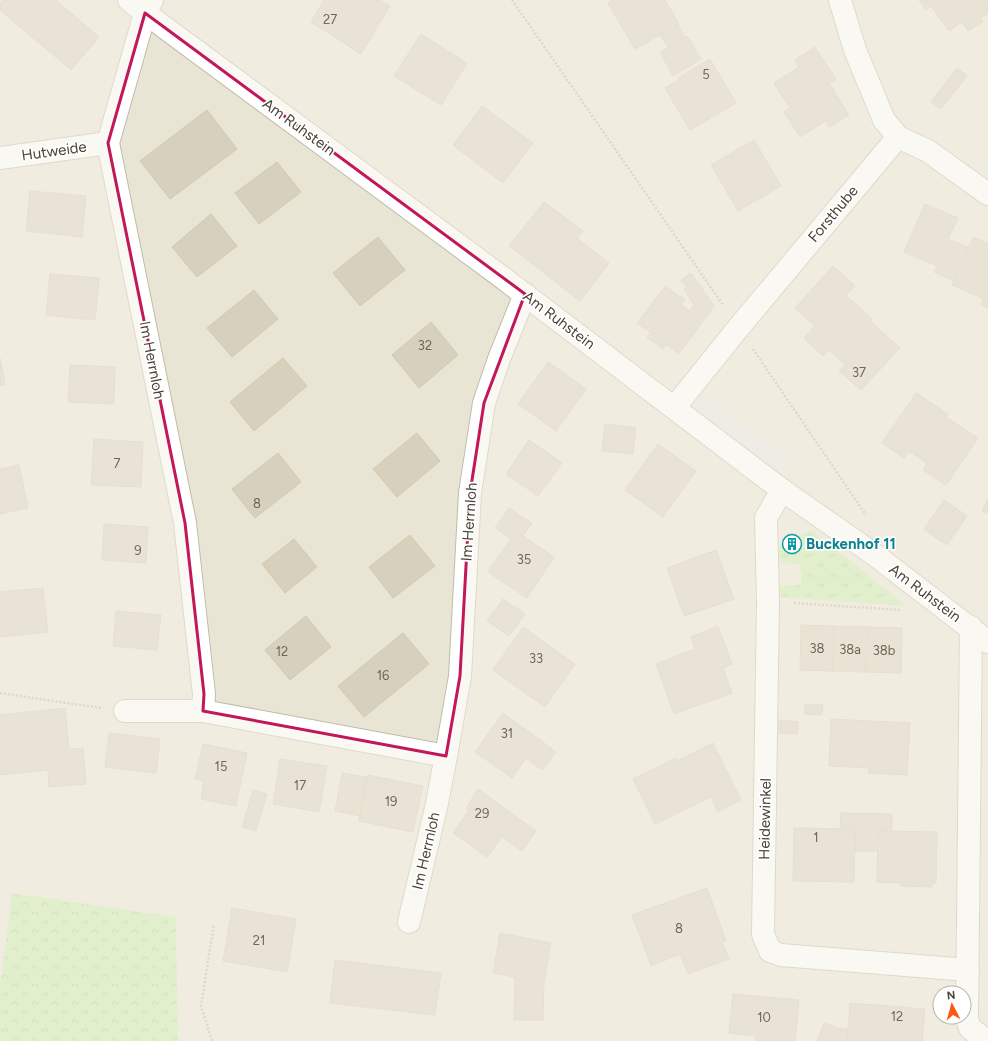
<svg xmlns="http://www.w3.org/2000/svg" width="988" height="1041" font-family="Figtree,sans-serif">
  <defs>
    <pattern id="grass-tufts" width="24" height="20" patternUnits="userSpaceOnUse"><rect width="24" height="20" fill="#c7ecad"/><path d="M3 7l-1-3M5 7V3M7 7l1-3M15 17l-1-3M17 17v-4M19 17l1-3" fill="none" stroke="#accc95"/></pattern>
    <pattern id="forest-crowns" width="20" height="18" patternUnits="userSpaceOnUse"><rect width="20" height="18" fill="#c7ecad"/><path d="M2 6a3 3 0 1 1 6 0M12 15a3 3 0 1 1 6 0" fill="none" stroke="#accc95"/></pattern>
  </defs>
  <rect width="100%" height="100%" fill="#f5f2e7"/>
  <path fill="#e9e5d5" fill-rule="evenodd" d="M0 0H988V1041H178L176 917 12 893 0 985ZM940 993H964V1017H940Z"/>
  <polygon fill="url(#grass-tufts)" points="811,530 907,606 778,597 778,586 801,585 801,564 778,563 779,546 784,544 788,551 800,545 797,537"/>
  <polygon fill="url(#forest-crowns)" points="12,893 176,917 178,1041 0,1041 0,985"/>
  <polygon fill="#e5e4df" points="701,395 796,463 778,470 704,418 700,413 698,406 699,399"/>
  <g fill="#d7d0bc" stroke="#d2c9ae">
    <polygon points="3,0 56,0 99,37 71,70 0,10 0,3"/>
    <polygon points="324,0 379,0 390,6 361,54 311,22"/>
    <polygon points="613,0 665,0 679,24 635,49 608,3"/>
    <polygon points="919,0 939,0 926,10"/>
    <polygon points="939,0 988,0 988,13 981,18 983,22 968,31 962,22 949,31 931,6"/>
    <polygon points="678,25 685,37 668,47 660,35"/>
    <polygon points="421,34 467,63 441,105 394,76"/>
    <polygon points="687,36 701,59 673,76 660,52"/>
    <polygon points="815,47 836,79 790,108 774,83 799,67 795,60"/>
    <polygon points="710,59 736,103 690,130 665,88 679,80 678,78"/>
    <polygon points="957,68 967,76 941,109 931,102"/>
    <polygon points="829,83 849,115 829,127 826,121 800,137 784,112"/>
    <polygon points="482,106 533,143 503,183 453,145"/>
    <polygon points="207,110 237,149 170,199 140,161"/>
    <polygon points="754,140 781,186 738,211 711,165"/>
    <polygon points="277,162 301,192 259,224 235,193"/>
    <polygon points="30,191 86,196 82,237 26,231"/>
    <polygon points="544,202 583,231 548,276 509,246"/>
    <polygon points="925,204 958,218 948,239 968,247 954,281 934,272 937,266 904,252"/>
    <polygon points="211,214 237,246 197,277 172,247"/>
    <polygon points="378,237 405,270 360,306 333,273"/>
    <polygon points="973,237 988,244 988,308 981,305 984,299 952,285"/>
    <polygon points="577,238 609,263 580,301 548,276"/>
    <polygon points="833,266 855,286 846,295 872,319 870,321 900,348 861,390 839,371 845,365 829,350 823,356 804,338 815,326 795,308"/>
    <polygon points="691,273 714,306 679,354 666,344 663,349 647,337 651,333 637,323 665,286 685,300 681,304 690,311 694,305 684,289 687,287 681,280"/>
    <polygon points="50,274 99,278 95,320 46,315"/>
    <polygon points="254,290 278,319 232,357 207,328"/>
    <polygon points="431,322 458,355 419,388 392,355"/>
    <polygon points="0,358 5,385 0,386"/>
    <polygon points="283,358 307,386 254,431 230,402"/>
    <polygon points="548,362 586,389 556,431 518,404"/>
    <polygon points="70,365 115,367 114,404 68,402"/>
    <polygon points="916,393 948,414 946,417 978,438 946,485 923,470 927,463 909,451 904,458 882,443"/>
    <polygon points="605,424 636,428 633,454 602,451"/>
    <polygon points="417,433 440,461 397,497 373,469"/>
    <polygon points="94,439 143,442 141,487 91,485"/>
    <polygon points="529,440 562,463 538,496 506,474"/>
    <polygon points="658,444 696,471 663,517 625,490"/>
    <polygon points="278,453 301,482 255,518 232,489"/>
    <polygon points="19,465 28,508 0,514 0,469"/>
    <polygon points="988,498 988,514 982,511"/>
    <polygon points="944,500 956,508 935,537 924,529"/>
    <polygon points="509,508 532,523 523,536 516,531 511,539 495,528"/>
    <polygon points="956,508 967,516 947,545 935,537"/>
    <polygon points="104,524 148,527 146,563 102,560"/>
    <polygon points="516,531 554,557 527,598 488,572"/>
    <polygon points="410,535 435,566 393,598 369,567"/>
    <polygon points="796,538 800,545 788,551 784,543"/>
    <polygon points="294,539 317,567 285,593 262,564"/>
    <polygon points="716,550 734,599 684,616 667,568"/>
    <polygon points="43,588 48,632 0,637 0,592"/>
    <polygon points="503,599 525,614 509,636 487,621"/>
    <polygon points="116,611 161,615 157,650 113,646"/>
    <polygon points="306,616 331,647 290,680 265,650"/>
    <polygon points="801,625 834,626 833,671 800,670"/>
    <polygon points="718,626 732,664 723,668 732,693 674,714 656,664 695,649 691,637"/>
    <polygon points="834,626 867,627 866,672 833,671"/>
    <polygon points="523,627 575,664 545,707 493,670"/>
    <polygon points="867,627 902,628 901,673 866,672"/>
    <polygon points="403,633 429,664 364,717 338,686"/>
    <polygon points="805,704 823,705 822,715 804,714"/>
    <polygon points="65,708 69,749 83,748 86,784 49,787 48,770 0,775 0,715"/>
    <polygon points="503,713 539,739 512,778 475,752"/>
    <polygon points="831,719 910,723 907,775 868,773 869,768 829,766"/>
    <polygon points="778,720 798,722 797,734 777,733"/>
    <polygon points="109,733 160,739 156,773 105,767"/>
    <polygon points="539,739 556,752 542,770 526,758"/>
    <polygon points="713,743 741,800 718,812 711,797 655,824 633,779 676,758 677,761"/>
    <polygon points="203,744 247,753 236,806 201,799 204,781 195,779"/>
    <polygon points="280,759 327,766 319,812 273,804"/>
    <polygon points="342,773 367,777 360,816 335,811"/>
    <polygon points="368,775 423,786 413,832 359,821"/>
    <polygon points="478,789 536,831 522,851 502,837 487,857 453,833 469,810 466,808"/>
    <polygon points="253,790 267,794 256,831 242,827"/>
    <polygon points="841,813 892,814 892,831 878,831 878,851 855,851 855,829 840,829"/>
    <polygon points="794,828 855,829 854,882 793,881"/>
    <polygon points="878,831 937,832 936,883 932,883 932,887 900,886 901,883 877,882"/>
    <polygon points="707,888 726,941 722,942 729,959 688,974 680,954 651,966 632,915"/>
    <polygon points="232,908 296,919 287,972 223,961"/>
    <polygon points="500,933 551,943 544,981 543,1020 514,1020 515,977 493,973"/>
    <polygon points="335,960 441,973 435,1015 330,1003"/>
    <polygon points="733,994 799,1000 795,1041 755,1041 756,1036 729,1033"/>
    <polygon points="850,1003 925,1009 922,1041 847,1041"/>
    <polygon points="824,1023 838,1028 848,1029 847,1041 817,1041"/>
  </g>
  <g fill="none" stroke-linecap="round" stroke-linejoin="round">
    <g stroke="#c1bca9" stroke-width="24">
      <g id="street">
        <polyline points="129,0 145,13 499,275 782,490 875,555 988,642"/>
        <polyline points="152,0 145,13 108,143 185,523 204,694 203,711 446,756 460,676 470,493 484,403 499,359 525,294"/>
        <polyline points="840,0 855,50 884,120 898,137 928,151 988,194"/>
        <polyline points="0,158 108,143"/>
        <polyline points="674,408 739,327 898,137"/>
        <polyline points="782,490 766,518 768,601 763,934 770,951 781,955 968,970"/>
        <polyline points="971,627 967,1019 970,1028 987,1041"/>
        <polyline points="125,711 203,711"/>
        <polyline points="409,922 436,808 446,756"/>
      </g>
    </g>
    <g stroke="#c4bb99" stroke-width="2.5" stroke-dasharray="2 2" stroke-linecap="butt">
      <polyline points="512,0 723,305"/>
      <polyline points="753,349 866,515"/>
      <polyline points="794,603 901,610"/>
      <polyline points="0,693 101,708"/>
      <polyline points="212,1041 201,1006 214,924"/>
    </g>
    <use href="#street" stroke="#fff" stroke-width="22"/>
  </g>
  <path d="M0 0H988V1041H0ZM145 13 525 294 484 403 470 493 460 676 446 756 203 711 204 694 185 523 108 143Z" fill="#f5f2e7" fill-opacity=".55" fill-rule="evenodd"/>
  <path fill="none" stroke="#c2185b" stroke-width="3" stroke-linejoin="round" d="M145 13 525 294 484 403 470 493 460 676 446 756 203 711 204 694 185 523 108 143Z"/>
  <defs>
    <g id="building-ring" transform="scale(1)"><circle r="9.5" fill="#fff" stroke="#0f9aa8" stroke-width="1.5"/><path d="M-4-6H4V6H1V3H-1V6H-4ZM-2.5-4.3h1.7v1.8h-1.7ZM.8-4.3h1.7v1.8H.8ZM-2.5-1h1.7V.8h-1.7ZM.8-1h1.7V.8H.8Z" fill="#0f9aa8"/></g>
  </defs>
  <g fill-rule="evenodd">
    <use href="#building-ring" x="792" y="544"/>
  </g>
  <g text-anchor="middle" stroke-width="3.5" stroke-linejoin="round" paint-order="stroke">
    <g font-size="13" fill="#6c6757">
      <text x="330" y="24">27</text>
      <text x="706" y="79">5</text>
      <text x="425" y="350">32</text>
      <text x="859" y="377">37</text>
      <text x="117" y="468">7</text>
      <text x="257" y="508">8</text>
      <text x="138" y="555">9</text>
      <text x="524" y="564">35</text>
      <text x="817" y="653">38</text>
      <text x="850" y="654">38a</text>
      <text x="884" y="655">38b</text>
      <text x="282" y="656">12</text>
      <text x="536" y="663">33</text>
      <text x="383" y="680">16</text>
      <text x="507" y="738">31</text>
      <text x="221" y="771">15</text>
      <text x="300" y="790">17</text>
      <text x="391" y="806">19</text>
      <text x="482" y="818">29</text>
      <text x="816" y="842">1</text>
      <text x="679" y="933">8</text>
      <text x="259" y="945">21</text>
      <text x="897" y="1021">12</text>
      <text x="764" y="1022">10</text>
    </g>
    <g font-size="15" fill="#484435" stroke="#fff">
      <text transform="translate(299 127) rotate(36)" y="5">Am Ruhstein</text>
      <text transform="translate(54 151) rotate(-8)" y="5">Hutweide</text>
      <text transform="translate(833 214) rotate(-50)" y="5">Forsthube</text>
      <text transform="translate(559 320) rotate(37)" y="5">Am Ruhstein</text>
      <text transform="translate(152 360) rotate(79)" y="5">Im Herrnloh</text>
      <text transform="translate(469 522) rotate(-86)" y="5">Im Herrnloh</text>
      <text transform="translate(925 593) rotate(37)" y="5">Am Ruhstein</text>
      <text transform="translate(765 819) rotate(-89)" y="5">Heidewinkel</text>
      <text transform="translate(426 851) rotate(-77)" y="5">Im Herrnloh</text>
    </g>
    <g font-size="15" font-weight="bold" fill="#0d838f" stroke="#fff" text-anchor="start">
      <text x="806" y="549">Buckenhof 11</text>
    </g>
  </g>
  <g transform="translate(952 1005) rotate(354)"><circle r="19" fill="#ffffff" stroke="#b6b4ae"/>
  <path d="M0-3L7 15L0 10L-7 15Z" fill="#ff5814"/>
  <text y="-6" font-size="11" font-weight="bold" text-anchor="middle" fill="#484435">N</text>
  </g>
</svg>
